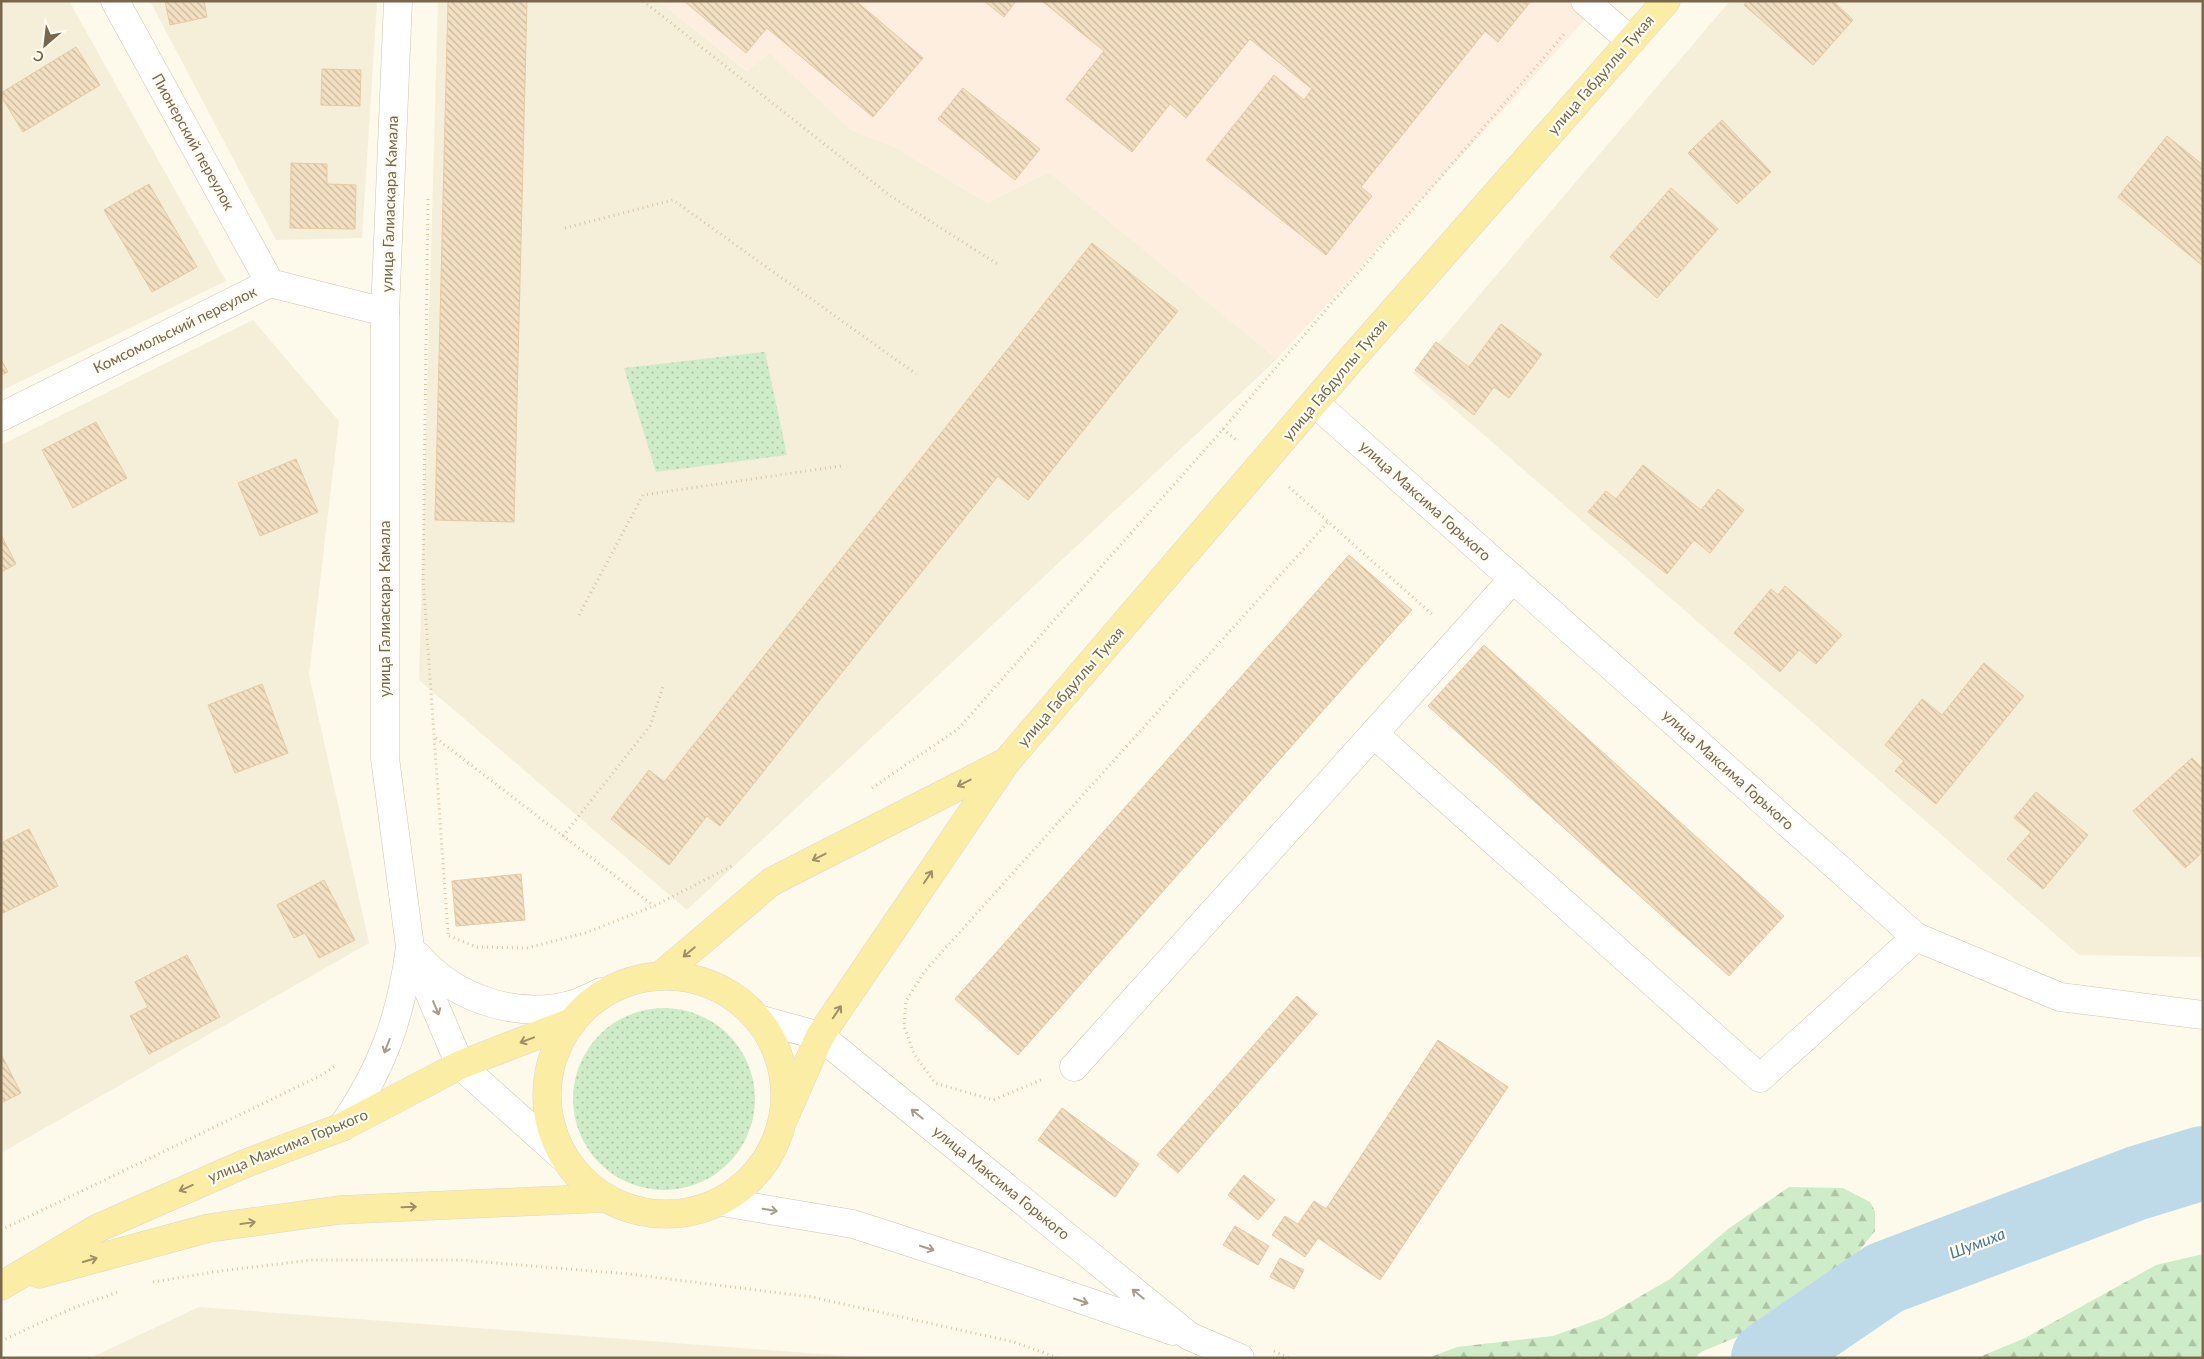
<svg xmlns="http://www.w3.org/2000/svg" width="2204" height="1359" font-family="Lato,sans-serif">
  <defs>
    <pattern id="green-dots" width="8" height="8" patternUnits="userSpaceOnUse" patternTransform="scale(1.25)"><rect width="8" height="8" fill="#cfecc8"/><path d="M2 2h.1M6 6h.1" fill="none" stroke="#adc3a5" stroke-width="1.8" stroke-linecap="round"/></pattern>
    <pattern id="forest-firs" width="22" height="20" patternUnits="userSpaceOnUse" patternTransform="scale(1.25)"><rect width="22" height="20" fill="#cfecc8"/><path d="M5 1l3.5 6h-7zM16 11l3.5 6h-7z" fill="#adc3a5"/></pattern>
    <pattern id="building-back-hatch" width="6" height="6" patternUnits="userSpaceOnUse" patternTransform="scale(1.25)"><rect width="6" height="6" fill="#f3e0c2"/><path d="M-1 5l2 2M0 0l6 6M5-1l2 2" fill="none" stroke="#cab9a0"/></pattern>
  </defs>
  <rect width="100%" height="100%" fill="#fdfaeb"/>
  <g fill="#f5eed9">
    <polygon points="1,1 69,1 226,281 1,391"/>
    <polygon points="150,1 377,1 362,238 276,240"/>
    <polygon points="438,1 659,1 747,71 770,53 851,130 895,147 987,203 1049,172 1277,359 687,910 419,680"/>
    <polygon points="1730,1 2203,1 2203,957 2079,955 1413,373"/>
    <polygon points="253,320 339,421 309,675 369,943 1,1153 1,445"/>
    <polygon points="199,1307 874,1358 90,1358"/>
  </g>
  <polygon fill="#fdeedf" points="659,1 1602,1 1277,359 1049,172 987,203 895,147 851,130 770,53 748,71"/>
  <g fill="url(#green-dots)">
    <polygon points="765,352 787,455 656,472 624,368"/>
    <circle cx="664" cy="1099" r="91"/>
  </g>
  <g fill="url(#forest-firs)">
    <polygon points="1789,1187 1843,1188 1870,1202 1875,1211 1875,1231 1855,1256 1771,1323 1701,1352 1695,1358 1428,1358 1457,1347 1553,1336 1603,1318 1670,1279 1728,1229"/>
    <polygon points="2203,1254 2203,1358 1977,1358 2025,1338 2156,1265"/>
  </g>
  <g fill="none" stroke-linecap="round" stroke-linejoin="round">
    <polyline stroke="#bed9e8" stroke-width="74" points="1768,1358 1885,1278 2137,1183 2203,1163"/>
  </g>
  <g fill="url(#building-back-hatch)" stroke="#e6caa2">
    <polygon points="165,1 204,1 207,17 170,25"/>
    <polygon points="448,1 527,1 514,522 435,520"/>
    <polygon points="684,1 856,1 923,58 873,117 767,28 746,53"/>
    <polygon points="984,1 1016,1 1004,17"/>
    <polygon points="1042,1 1531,1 1498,42 1485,31 1361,187 1372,196 1326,255 1206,160 1274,75 1304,100 1312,89 1250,39 1186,118 1170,104 1132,152 1066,99 1104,51"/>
    <polygon points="1747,1 1833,1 1853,20 1813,65 1744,5"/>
    <polygon points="76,47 100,85 23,132 1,96 1,93"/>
    <polygon points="322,69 361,70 360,106 321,105"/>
    <polygon points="963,88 1040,149 1015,180 938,119"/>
    <polygon points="1722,120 1771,172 1737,204 1688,153"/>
    <polygon points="2167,136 2203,165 2203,266 2118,197"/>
    <polygon points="291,163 327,164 327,184 356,185 355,229 290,228"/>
    <polygon points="149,184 197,267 152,292 104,210"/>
    <polygon points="1671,188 1718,229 1657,298 1610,257"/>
    <polygon points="1092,243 1178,311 1028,500 998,476 720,826 707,816 669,865 611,819 649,770 664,782"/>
    <polygon points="1501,324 1542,354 1509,398 1494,387 1474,415 1415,370 1436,342 1469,367"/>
    <polygon points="1,360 8,372 1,375"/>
    <polygon points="96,422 127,478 73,508 42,450"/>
    <polygon points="296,459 318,512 260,536 238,483"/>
    <polygon points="1643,465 1701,510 1718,489 1744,510 1710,553 1694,540 1667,574 1588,512 1606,491 1616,499"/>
    <polygon points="1,535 16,564 1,572"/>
    <polygon points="1349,555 1412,610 1018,1055 955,999"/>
    <polygon points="1785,586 1842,635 1816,664 1799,650 1780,672 1734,633 1771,589 1778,595"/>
    <polygon points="1484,645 1784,916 1729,976 1428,706"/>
    <polygon points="1984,663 2024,696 1936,804 1895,771 1904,761 1885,745 1922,699 1942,715"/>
    <polygon points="262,684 288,753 235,773 208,705"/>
    <polygon points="2192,758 2203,769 2203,852 2185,868 2133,811"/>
    <polygon points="2036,792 2088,835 2043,889 2007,859 2031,832 2014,818"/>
    <polygon points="29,829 58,886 1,914 1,843"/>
    <polygon points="521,874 525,920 456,926 452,881"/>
    <polygon points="324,880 355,940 319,958 305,933 294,938 277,905"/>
    <polygon points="187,955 220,1017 149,1054 130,1016 148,1007 135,982"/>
    <polygon points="1297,996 1317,1014 1178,1173 1157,1155"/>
    <polygon points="1438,1040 1508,1087 1380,1280 1318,1238 1305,1257 1272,1235 1285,1216 1298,1224 1314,1201 1326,1209"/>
    <polygon points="1,1054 21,1093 1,1103"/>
    <polygon points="1062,1108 1139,1164 1115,1197 1038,1140"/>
    <polygon points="1244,1175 1275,1200 1258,1220 1228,1195"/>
    <polygon points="1235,1226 1269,1246 1258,1265 1223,1245"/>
    <polygon points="1280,1258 1304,1270 1294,1289 1270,1277"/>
  </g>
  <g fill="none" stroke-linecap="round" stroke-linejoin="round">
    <g stroke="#d0c5af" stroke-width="29">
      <g id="minor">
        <polyline points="115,1 270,283"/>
        <polyline points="398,1 385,312 385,758 410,947 460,1065 565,1159"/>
        <polyline points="1585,1 1631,41"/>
        <polyline points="1315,403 1916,937 2060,997 2203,1015"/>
        <polyline points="1,417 270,283 385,312"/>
        <polyline points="1374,734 1760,1078 1916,937"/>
        <path d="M418 956C456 1000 520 1021 577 1003 585 1000 593 996 601 992"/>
        <polyline points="758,1019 820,1036 1189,1336 1240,1358"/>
        <polyline points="1074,1067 1513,579"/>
        <path d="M342 1127C382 1070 401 1017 410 947"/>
        <polyline points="722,1202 853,1224 983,1266 1173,1331"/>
      </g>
    </g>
    <g stroke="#dcd7d1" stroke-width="29">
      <g id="major">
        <polyline points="660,976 771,882 1004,763"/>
        <circle cx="666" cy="1095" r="119"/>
        <polyline points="784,1118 820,1036 1007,761 1354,356 1666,1"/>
        <polyline points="39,1274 209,1228 339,1210 606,1198"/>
        <polyline points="1,1286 98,1228 244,1164 342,1127 460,1065 572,1022"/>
      </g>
    </g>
    <g stroke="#d9c4a4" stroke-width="3" stroke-dasharray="1 4" stroke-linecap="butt">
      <polyline points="643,1 889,195 999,265"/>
      <polyline points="428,199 423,578 448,934"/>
      <polyline points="565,228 673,200 916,374"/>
      <polyline points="1223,429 1236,440"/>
      <polyline points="1289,487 1434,616"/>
      <polyline points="579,615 643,495 841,466"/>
      <polyline points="436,738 654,906"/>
      <polyline points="872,788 958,729 1223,429 1566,32"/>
      <polyline points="563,836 650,726 664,684"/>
      <polyline points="449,936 477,947 527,948 585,933 654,906 732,866"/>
      <polyline points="1041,1080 993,1100 935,1083 914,1054 904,1026 906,1001 924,972 1328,522"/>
      <polyline points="1,1230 320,1076 337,1065"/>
      <polyline points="153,1282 220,1271 311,1260 460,1260 629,1274 812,1297 1014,1342 1058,1358"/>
      <polyline points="1,1341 73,1308 118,1292"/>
      <polyline points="1274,1351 1289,1358"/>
    </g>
    <use href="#minor" stroke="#fff" stroke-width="28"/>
    <use href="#major" stroke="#fbeda4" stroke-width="28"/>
  </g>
  <defs><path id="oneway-shaft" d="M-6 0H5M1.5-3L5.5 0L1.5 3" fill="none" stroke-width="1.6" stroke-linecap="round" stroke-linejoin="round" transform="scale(1.25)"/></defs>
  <g stroke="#a08e67">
    <use href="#oneway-shaft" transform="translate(964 783) rotate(153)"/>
    <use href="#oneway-shaft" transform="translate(819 857) rotate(153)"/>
    <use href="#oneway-shaft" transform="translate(928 877) rotate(-56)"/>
    <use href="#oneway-shaft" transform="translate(689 952) rotate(140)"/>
    <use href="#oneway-shaft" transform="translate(837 1012) rotate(-56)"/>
    <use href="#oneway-shaft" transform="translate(527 1040) rotate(159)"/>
    <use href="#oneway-shaft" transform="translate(186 1188) rotate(156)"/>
    <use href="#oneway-shaft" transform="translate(409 1207) rotate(-2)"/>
    <use href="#oneway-shaft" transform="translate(248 1223) rotate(-8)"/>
    <use href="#oneway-shaft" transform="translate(90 1260) rotate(-16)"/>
  </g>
  <g stroke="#a89c8b">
    <use href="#oneway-shaft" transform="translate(436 1008) rotate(67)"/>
    <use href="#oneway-shaft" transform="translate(387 1046) rotate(111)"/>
    <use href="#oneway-shaft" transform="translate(917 1114) rotate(-141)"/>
    <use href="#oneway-shaft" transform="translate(770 1210) rotate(10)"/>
    <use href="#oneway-shaft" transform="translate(927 1248) rotate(18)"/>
    <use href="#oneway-shaft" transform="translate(1138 1294) rotate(-141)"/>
    <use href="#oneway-shaft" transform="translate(1081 1301) rotate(19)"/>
  </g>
  <g text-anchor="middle" stroke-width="4.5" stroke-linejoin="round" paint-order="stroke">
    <g font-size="15" fill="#79664d" stroke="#fffdf2">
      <text transform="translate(1601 75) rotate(-49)" y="5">улица Габдуллы Тукая</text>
      <text transform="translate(193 142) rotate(61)" y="5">Пионерский переулок</text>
      <text transform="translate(390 204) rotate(-88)" y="5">улица Галиаскара Камала</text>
      <text transform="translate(175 330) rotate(-26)" y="5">Комсомольский переулок</text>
      <text transform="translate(1335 380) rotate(-50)" y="5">улица Габдуллы Тукая</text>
      <text transform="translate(1425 501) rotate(42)" y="5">улица Максима Горького</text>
      <text transform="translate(385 609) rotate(-90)" y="5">улица Галиаскара Камала</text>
      <text transform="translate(1071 687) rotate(-49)" y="5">улица Габдуллы Тукая</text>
      <text transform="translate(1728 770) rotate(42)" y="5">улица Максима Горького</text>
      <text transform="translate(288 1146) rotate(-22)" y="5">улица Максима Горького</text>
      <text transform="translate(1001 1183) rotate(39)" y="5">улица Максима Горького</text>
    </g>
    <g font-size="16" font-style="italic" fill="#497894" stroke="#fffdf2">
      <text transform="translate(1977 1243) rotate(-21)" y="6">Шумиха</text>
    </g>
  </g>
  <rect width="2204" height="1359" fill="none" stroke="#79664d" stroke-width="5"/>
  <g transform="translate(45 45) rotate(208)" stroke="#fffdf2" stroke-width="4" paint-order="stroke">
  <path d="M0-4L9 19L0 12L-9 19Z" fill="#79664d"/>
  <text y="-8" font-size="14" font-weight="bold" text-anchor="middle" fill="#79664d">С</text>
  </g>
</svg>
